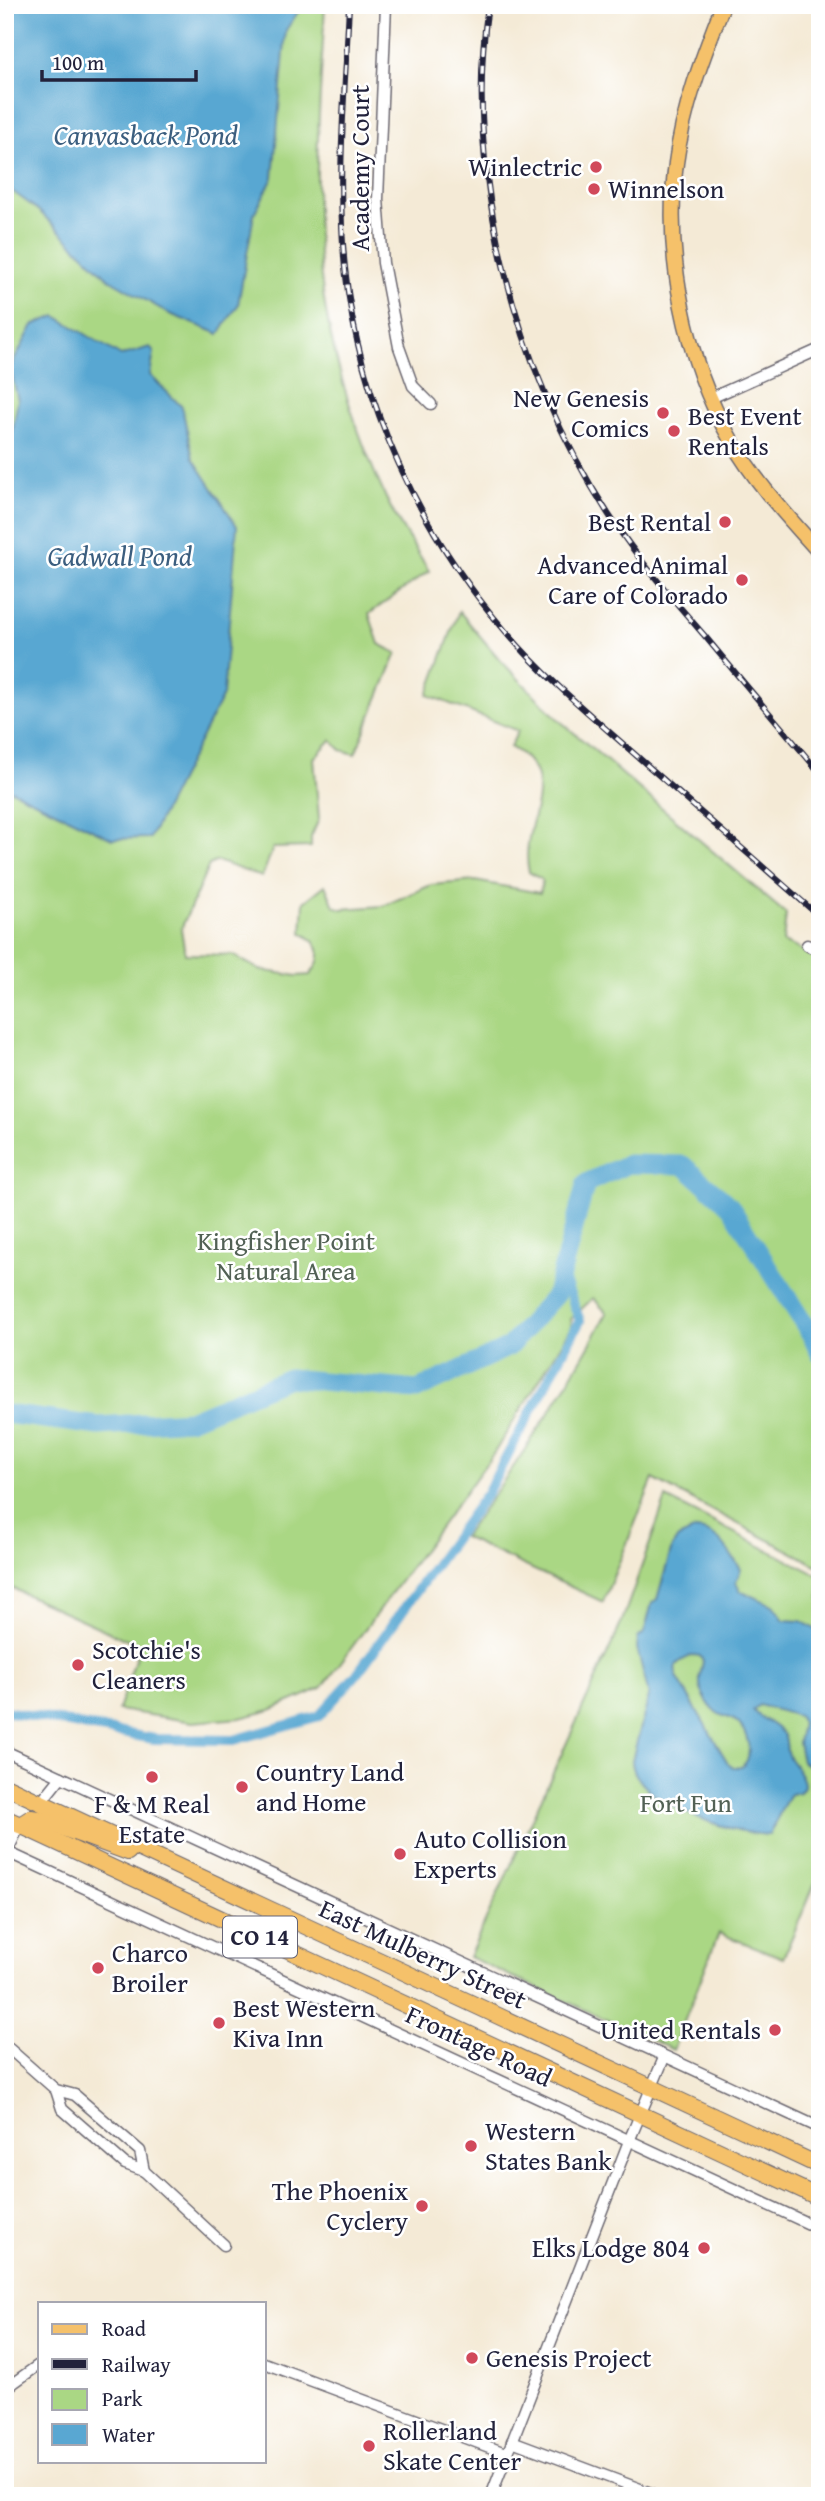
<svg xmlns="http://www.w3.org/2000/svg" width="825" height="2501" font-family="'Gentium Book Plus',serif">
  <rect width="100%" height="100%" fill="#fff"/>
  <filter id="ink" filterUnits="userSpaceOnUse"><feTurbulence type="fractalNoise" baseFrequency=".0143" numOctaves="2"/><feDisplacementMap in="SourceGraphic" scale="14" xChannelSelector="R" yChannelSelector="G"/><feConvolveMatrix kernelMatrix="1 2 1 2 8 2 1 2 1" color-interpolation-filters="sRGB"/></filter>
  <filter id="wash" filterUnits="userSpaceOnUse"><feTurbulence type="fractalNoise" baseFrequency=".00686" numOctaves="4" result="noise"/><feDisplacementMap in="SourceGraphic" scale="28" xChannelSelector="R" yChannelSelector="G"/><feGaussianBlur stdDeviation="1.57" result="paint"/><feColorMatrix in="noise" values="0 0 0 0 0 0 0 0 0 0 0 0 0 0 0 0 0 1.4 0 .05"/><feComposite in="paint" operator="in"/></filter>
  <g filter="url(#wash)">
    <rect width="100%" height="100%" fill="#f4ead6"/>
    <g fill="#aad784" stroke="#667c60" stroke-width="2">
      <path d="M5 5H325C320 102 309 217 326 312 337 373 360 443 386 498 398 524 415 547 429 571L369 614 379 644 397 653 355 754 341 750 331 740 314 758 319 819 311 837V847L273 848 262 877 217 861 209 865 181 929 185 954 233 955 260 970 297 976 310 975C324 958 322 944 302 933L304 902 325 885 334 906 342 909 383 906 431 885 475 881 540 893 542 880 529 872C517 826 568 777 510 747L518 731 428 695 459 611 501 661 559 720 786 914 783 942 820 958V1567L653 1479 603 1602 463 1537C517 1465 565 1392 607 1313L593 1298 571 1319 572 1327 494 1453 322 1688 271 1710 240 1718 193 1722 118 1710 140 1646 5 1585Z"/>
      <polygon points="666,1498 820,1576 820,1872 783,1958 719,1933 673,2050 469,1957 621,1624"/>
    </g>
    <g fill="#59a7d2" stroke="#3e6486" stroke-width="2" fill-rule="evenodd">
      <polygon points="5,5 299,5 300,9 286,30 273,178 254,214 238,305 219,334 170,314 109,279 38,210 5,186"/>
      <polygon points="56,316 121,356 150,347 154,353 150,375 182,407 193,458 237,526 223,695 150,838 112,839 5,787 5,452 9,451 18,400 10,368 33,325"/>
      <path d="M696 1530C720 1531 728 1552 741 1569L736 1582 740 1591 773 1605 784 1620 801 1621 820 1632V1716L816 1726 820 1735V1771L802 1762 798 1743 802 1723 798 1716 759 1705 753 1710C761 1720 776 1724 783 1734 788 1740 785 1747 788 1755 791 1763 814 1785 799 1792 796 1793 792 1793 789 1795L769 1835C734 1834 632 1803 632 1760L649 1696 637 1648 638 1638 644 1633 652 1603 657 1599 672 1547 678 1538ZM693 1655 700 1656 703 1661C701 1673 697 1683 703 1694 706 1700 711 1708 716 1712 722 1717 731 1717 737 1722 748 1732 755 1758 741 1767H733L728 1763 677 1677C671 1662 682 1661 693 1655Z"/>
    </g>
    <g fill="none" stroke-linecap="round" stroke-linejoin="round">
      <polyline stroke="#59a7d2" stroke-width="10" points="5,1711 154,1739 234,1740 319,1716 357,1674 487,1493 580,1321 562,1273"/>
      <polyline stroke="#59a7d2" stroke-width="19" points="5,1414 99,1426 189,1420 289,1378 417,1390 509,1347 556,1294 586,1183 628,1164 683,1165 730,1206 813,1338 820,1354"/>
    </g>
  </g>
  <g filter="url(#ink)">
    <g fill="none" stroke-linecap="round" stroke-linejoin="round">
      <g stroke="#6c6871" stroke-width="13">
        <g id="minor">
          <polyline points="386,5 378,199 383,263 399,347 413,386 431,404"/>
          <polyline points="711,398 820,349"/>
          <polyline points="807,945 820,952"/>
          <polyline points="5,1751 820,2128"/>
          <polyline points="41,1802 61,1777"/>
          <polyline points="5,1851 820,2229"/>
          <polyline points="5,1856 20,1825"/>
          <polyline points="5,2045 56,2090 75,2095 140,2151 144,2171 125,2164 62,2109 56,2090"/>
          <polyline points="144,2171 224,2245"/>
          <polyline points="264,2363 508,2454"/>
          <polyline points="5,2389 40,2364"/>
          <polyline points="512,2441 659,2496"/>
          <polyline points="491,2496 629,2141 664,2058"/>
        </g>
      </g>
      <g stroke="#6c6871" stroke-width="17">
        <path id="major" d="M723 5C703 56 683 108 676 163 664 254 685 360 731 440 755 482 788 517 820 553"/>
      </g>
      <g stroke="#6c6871" stroke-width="18">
        <g id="highway">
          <polyline points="5,1786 820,2166"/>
          <polyline points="5,1818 820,2198"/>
          <polyline points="20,1825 31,1818 39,1819 128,1852"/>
        </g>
      </g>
      <use href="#minor" stroke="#fff" stroke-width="10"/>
      <use href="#major" stroke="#f5c16b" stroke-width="14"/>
      <use href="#highway" stroke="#f5c16b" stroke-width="16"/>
      <g stroke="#22223b" stroke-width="6">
        <g id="rail">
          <path d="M349 5C345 93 336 180 345 268 359 402 419 532 507 633 544 676 588 713 630 750 693 806 757 861 820 917"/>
          <path d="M488 5C463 176 516 371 609 515 637 558 671 597 704 635 742 681 781 727 820 773"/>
        </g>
      </g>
      <use href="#rail" stroke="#fff" stroke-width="3.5" stroke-dasharray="10" stroke-linecap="butt"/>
    </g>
  </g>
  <g fill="#d1495b" stroke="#fff" stroke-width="2.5">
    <circle cx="596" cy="167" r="7"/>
    <circle cx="594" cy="189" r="7"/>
    <circle cx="663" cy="413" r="7"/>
    <circle cx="674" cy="431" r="7"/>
    <circle cx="725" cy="522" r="7"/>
    <circle cx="742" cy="580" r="7"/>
    <circle cx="78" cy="1665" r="7"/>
    <circle cx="152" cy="1777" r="7"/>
    <circle cx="242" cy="1787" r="7"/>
    <circle cx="400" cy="1854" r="7"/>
    <circle cx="98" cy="1968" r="7"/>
    <circle cx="219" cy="2023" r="7"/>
    <circle cx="775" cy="2030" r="7"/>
    <circle cx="471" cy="2146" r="7"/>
    <circle cx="422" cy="2206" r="7"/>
    <circle cx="704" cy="2248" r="7"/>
    <circle cx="472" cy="2358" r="7"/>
    <circle cx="369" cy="2446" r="7"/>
  </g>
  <g text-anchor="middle" stroke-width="5" stroke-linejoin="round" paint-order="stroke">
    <rect fill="#fff" stroke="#646476" stroke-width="2" x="223" y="1916.5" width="74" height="41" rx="5"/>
    <g font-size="24" font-weight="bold" fill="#22223b">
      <text x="260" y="1945">CO 14</text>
    </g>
    <g font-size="26" fill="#22223b" stroke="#fff" text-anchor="start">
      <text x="582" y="176" text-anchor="end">Winlectric</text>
      <text x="608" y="198">Winnelson</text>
      <text x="649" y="407" text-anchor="end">New Genesis<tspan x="649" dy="30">Comics</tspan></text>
      <text x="688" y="425">Best Event<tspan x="688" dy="30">Rentals</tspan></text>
      <text x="711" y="531" text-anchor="end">Best Rental</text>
      <text x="728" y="574" text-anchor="end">Advanced Animal<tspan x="728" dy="30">Care of Colorado</tspan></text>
      <text x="92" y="1659">Scotchie's<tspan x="92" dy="30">Cleaners</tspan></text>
      <text x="256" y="1781">Country Land<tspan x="256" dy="30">and Home</tspan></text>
      <text x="152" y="1813" text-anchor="middle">F &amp; M Real<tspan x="152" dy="30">Estate</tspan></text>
      <text x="414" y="1848">Auto Collision<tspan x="414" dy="30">Experts</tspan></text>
      <text x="112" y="1962">Charco<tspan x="112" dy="30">Broiler</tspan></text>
      <text x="233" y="2017">Best Western<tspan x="233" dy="30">Kiva Inn</tspan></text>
      <text x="761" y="2039" text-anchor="end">United Rentals</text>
      <text x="485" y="2140">Western<tspan x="485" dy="30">States Bank</tspan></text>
      <text x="408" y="2200" text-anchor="end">The Phoenix<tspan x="408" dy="30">Cyclery</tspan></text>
      <text x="690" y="2257" text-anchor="end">Elks Lodge 804</text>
      <text x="486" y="2367">Genesis Project</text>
      <text x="383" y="2440">Rollerland<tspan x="383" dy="30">Skate Center</tspan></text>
    </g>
    <g font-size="26" fill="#22223b" stroke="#fff">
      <text transform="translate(360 168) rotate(-90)" y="9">Academy Court</text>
      <text transform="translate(423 1954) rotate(25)" y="9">East Mulberry Street</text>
      <text transform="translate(479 2046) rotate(25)" y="9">Frontage Road</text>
    </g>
    <g font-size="26" fill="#526155" stroke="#fff">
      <text x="286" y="1250">Kingfisher Point<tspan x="286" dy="30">Natural Area</tspan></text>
      <text x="686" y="1812">Fort Fun</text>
    </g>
    <g font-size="28" font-style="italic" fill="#3b5e7f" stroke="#fff">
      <text x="146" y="145">Canvasback Pond</text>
      <text x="120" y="566">Gadwall Pond</text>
    </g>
  </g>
  <rect width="825" height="2501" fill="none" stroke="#fff" stroke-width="28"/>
  <rect x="38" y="2302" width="228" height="161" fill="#ffffff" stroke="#a7a7b1" stroke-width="2"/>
  <rect x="52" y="2324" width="35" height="10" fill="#f5c16b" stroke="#a7a7b1" stroke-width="2"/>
  <text x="102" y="2336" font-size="21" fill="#22223b">Road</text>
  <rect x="52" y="2359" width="35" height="10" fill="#22223b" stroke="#a7a7b1" stroke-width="2"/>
  <text x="102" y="2372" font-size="21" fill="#22223b">Railway</text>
  <rect x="52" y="2389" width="35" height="21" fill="#aad784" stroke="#a7a7b1" stroke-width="2"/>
  <text x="102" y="2406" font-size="21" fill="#22223b">Park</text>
  <rect x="52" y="2424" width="35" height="21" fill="#59a7d2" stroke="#a7a7b1" stroke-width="2"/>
  <text x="102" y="2442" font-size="21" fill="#22223b">Water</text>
  <path d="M42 70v10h154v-10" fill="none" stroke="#22223b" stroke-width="3.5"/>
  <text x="52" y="70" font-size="21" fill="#22223b" stroke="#ffffff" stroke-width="5" paint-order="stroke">100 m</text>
</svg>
